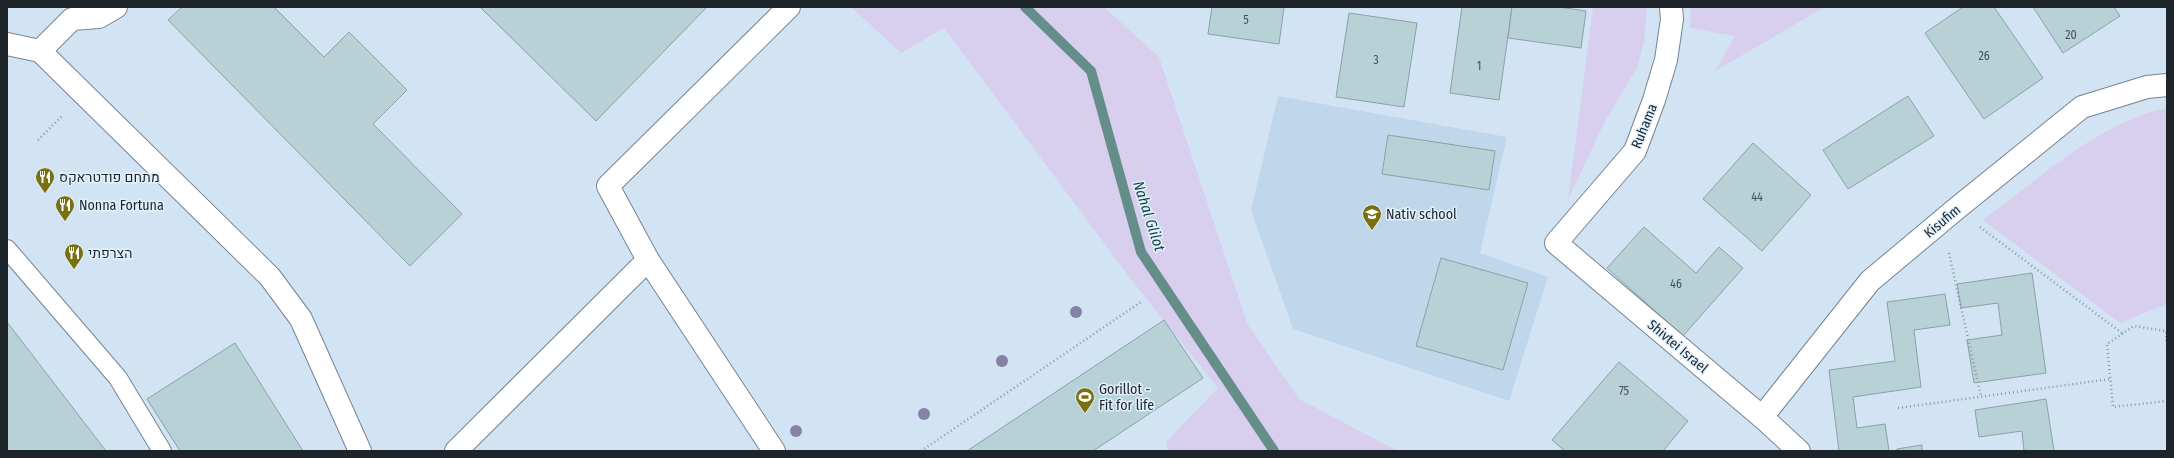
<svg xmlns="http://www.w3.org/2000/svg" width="2174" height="458" font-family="'Fira Sans Condensed',Heebo,sans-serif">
  <rect width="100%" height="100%" fill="#d2e4f3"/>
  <polygon fill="#c0d7eb" points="1278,96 1507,137 1480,253 1548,277 1509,401 1293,329 1251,210"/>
  <g fill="#d7cfed">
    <polygon points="851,7 1104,7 1159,57 1248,325 1299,399 1398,451 1168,451 1166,442 1218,388 1130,278 944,28 901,53"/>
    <polygon points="1593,7 1647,7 1644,41 1637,68 1605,121 1568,200"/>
    <polygon points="1691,7 1825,7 1715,71 1735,36 1690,28"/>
    <path d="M2167 108V304L2120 323 1983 220C2036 181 2102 120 2167 108Z"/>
  </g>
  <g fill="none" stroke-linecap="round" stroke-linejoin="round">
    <polyline stroke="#658e8b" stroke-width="10" points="1025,7 1091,71 1141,252 1274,451"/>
  </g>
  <g fill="#b8d1d7" stroke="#89a1a7">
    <polygon points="182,7 274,7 324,57 349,32 407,90 373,124 462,214 410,266 168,20"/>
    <polygon points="480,7 707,7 596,121"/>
    <polygon points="1212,7 1284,7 1279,44 1208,34"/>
    <polygon points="1462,7 1512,7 1499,100 1450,93"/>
    <polygon points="1512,7 1559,7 1586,11 1581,48 1508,38"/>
    <polygon points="1963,7 1994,7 2043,78 1984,119 1925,33"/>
    <polygon points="2033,7 2114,7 2120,16 2063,53"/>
    <polygon points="1349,13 1417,23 1404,107 1336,97"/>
    <polygon points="1908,96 1934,136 1848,189 1823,150"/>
    <polygon points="1388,135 1495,151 1489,190 1382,174"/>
    <polygon points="1753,143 1811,195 1762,251 1703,199"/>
    <polygon points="1644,227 1696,273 1719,247 1743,268 1683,336 1607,268"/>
    <polygon points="1441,258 1528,283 1503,370 1416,346"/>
    <polygon points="2032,273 2046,373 1974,383 1967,340 2002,335 1998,303 1961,308 1957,284"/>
    <polygon points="1945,294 1950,325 1914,330 1921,387 1853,397 1857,428 1885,424 1889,451 1839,451 1829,370 1895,361 1887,302"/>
    <polygon points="1164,320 1203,378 1093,451 967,451"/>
    <polygon points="7,322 106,451 7,451"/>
    <polygon points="235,343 303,451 180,451 147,399"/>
    <polygon points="1619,362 1688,421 1663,451 1565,451 1552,440"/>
    <polygon points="2046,399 2054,451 2024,451 2022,431 1979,437 1975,410"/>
    <polygon points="1922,445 1922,451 1897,451 1897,449"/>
  </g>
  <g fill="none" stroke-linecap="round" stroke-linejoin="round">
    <g stroke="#748492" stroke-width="20">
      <polyline id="lane" points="7,249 118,378 162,451"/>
    </g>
    <g stroke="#748492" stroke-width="24">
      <g id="street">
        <polyline points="1671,7 1672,19 1666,60 1654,100 1635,151 1556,243 1762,417 1799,451"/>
        <polyline points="7,44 40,51 72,19 99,17 116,7"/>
        <polyline points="40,51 270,277 301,319 360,451"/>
        <polyline points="648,260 774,451"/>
        <polyline points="1762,417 1870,281 1956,209 2082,107 2147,87 2167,85"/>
        <polyline points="456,451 648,260 608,186 789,7"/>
      </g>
    </g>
    <g stroke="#8a97a2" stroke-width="2.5" stroke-dasharray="1 3" stroke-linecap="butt">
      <polyline points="38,140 63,115"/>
      <polyline points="1980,227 2122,333"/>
      <polyline points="1949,253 1981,397"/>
      <polyline points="2167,345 2166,331 2134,326 2107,344 2113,407 2167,401"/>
      <polyline points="1898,408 2111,379"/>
      <polyline points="921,451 1141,302"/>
    </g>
    <use href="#lane" stroke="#fff" stroke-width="18"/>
    <use href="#street" stroke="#fff" stroke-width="22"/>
  </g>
  <g fill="#8482a5">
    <circle cx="1076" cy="312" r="6"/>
    <circle cx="1002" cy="361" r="6"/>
    <circle cx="924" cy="414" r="6"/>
    <circle cx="796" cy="431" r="6"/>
  </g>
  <defs>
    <g id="restaurant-pin" transform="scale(1)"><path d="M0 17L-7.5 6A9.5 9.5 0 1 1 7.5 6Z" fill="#797010" stroke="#e2f1fd"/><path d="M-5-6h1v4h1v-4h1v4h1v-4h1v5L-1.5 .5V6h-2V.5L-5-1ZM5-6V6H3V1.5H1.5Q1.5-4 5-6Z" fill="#fff"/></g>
    <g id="school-pin" transform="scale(1)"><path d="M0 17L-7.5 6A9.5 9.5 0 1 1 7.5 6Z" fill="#797010" stroke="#e2f1fd"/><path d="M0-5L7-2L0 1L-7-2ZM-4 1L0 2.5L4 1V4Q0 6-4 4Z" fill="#fff"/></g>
    <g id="stadium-pin" transform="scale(1)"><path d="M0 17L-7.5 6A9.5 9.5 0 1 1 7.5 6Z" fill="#797010" stroke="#e2f1fd"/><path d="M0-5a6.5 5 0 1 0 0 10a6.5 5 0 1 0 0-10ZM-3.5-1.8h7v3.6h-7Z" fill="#fff"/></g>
  </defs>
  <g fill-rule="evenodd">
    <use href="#restaurant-pin" x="45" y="177"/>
    <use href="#restaurant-pin" x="65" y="205"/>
    <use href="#school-pin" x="1372" y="214"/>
    <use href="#restaurant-pin" x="74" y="253"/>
    <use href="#stadium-pin" x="1085" y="397"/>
  </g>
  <g text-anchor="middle" stroke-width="3" stroke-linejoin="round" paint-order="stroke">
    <g font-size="12" fill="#445055">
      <text x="1246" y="24">5</text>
      <text x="2071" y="39">20</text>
      <text x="1984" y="60">26</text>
      <text x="1376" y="64">3</text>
      <text x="1479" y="70">1</text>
      <text x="1757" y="201">44</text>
      <text x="1676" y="288">46</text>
      <text x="1624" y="395">75</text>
    </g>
    <g font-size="14" fill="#1e252a" stroke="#e2f1fd">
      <text transform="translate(1644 126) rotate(-68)" y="5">Ruhama</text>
      <text transform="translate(1942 221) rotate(-40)" y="5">Kisufim</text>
      <text transform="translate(1678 346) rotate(40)" y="5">Shivtei Israel</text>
    </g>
    <g font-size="14" fill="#1e252a" stroke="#e2f1fd" text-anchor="start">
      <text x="59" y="182">מתחם פודטראקס</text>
      <text x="79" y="210">Nonna Fortuna</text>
      <text x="1386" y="219">Nativ school</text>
      <text x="88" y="258">הצרפתי</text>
      <text x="1099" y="394">Gorillot -<tspan x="1099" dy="16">Fit for life</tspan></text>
    </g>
    <g font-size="15" font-style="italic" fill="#0b3f3b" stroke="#e2f1fd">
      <text transform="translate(1149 216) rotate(72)" y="5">Nahal Glilot</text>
    </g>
  </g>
  <rect width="2174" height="458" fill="none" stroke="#1e252a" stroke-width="16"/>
</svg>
